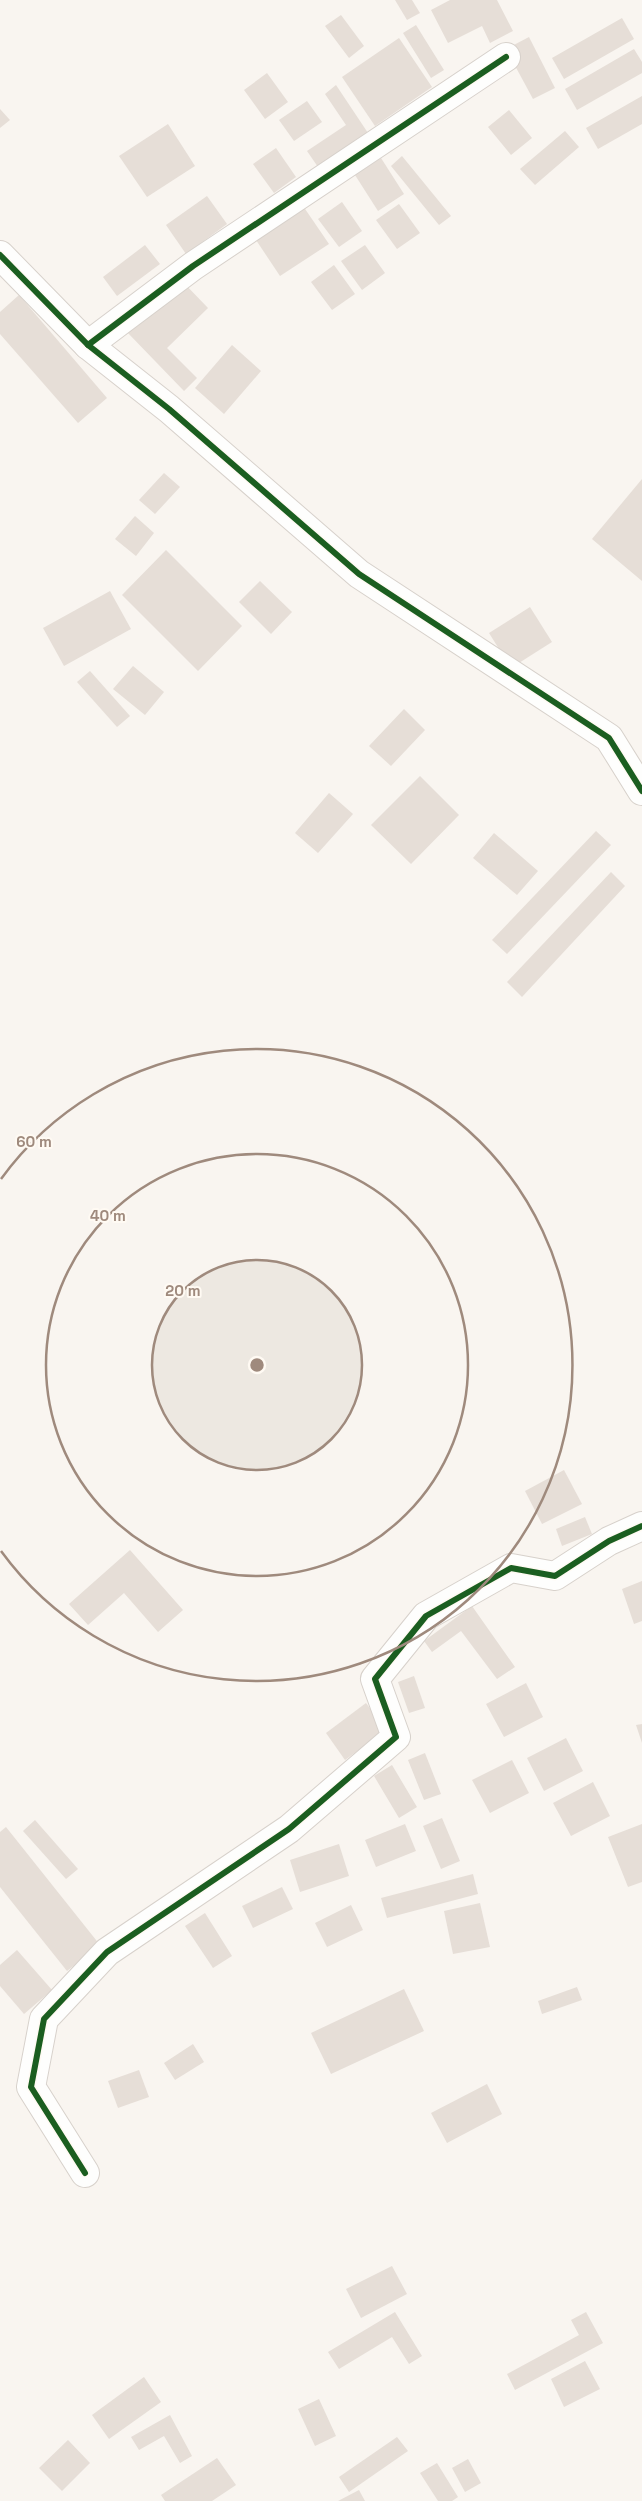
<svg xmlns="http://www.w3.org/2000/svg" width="642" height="2501" font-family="'Space Grotesk',sans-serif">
  <rect width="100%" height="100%" fill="#f9f5f0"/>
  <g fill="#e6ded7">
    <polygon points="395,0 412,0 420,13 407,20"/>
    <polygon points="450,0 497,0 513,31 490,43 482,26 448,43 431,10"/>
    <polygon points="341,15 364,46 349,58 325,26"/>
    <polygon points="622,18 634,39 564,79 552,58"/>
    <polygon points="416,25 444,70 431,78 403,33"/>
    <polygon points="529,37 555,88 533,99 506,49"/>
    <polygon points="399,38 432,87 375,126 342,77"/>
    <polygon points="634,49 642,62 642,73 577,110 565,89"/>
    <polygon points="267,73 288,102 265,119 244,90"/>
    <polygon points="336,85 368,133 318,167 307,151 346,125 325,94"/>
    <polygon points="642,96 642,124 598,149 586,128"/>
    <polygon points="307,101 322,122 294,141 279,120"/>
    <polygon points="0,109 10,120 0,128"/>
    <polygon points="509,110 532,138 511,155 488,127"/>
    <polygon points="168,124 195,166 147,197 119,156"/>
    <polygon points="565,131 579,147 535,185 520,169"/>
    <polygon points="276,148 296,177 274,193 253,164"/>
    <polygon points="402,156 451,216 439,225 391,166"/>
    <polygon points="381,158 404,194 378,211 355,175"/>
    <polygon points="207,196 227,224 186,254 166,225"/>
    <polygon points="342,202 362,231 339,247 318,219"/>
    <polygon points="301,203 329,244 280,276 252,234"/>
    <polygon points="399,204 420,233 397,249 376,220"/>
    <polygon points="145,245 160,264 117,296 103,277"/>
    <polygon points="365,245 385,273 362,290 341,261"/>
    <polygon points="334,265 355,294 332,310 311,282"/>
    <polygon points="180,279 208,308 167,348 197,378 184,391 127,332"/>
    <polygon points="19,295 107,398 78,423 0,334 0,312"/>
    <polygon points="232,345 261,371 224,414 195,388"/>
    <polygon points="164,473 180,487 155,514 139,500"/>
    <polygon points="642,479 642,581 592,539"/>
    <polygon points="135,516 154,533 136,556 115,539"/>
    <polygon points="166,550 242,626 198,671 122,595"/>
    <polygon points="260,581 292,612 271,634 239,602"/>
    <polygon points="110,591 131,629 64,666 43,628"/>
    <polygon points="530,607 552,642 511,668 489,633"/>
    <polygon points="133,666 164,692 145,715 113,689"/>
    <polygon points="90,671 130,716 117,727 77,682"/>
    <polygon points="404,709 425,730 391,766 369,746"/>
    <polygon points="420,776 459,815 411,864 371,825"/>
    <polygon points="329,793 353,814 318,853 295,833"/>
    <polygon points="596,831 611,845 507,954 492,940"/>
    <polygon points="494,833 538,871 517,895 473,858"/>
    <polygon points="611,872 625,886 522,997 507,982"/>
    <polygon points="564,1470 582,1504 542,1524 525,1491"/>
    <polygon points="585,1517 592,1534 562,1546 556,1529"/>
    <polygon points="130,1550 183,1610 158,1632 124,1593 88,1625 69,1604"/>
    <polygon points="642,1581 642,1621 634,1624 622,1589"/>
    <polygon points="472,1606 515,1667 497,1679 461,1631 432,1652 424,1641"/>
    <polygon points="414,1676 425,1708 409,1713 398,1682"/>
    <polygon points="526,1683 543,1717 504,1737 486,1704"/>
    <polygon points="366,1703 386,1730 345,1760 326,1733"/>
    <polygon points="642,1724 642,1743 636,1725"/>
    <polygon points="566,1738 583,1771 544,1791 527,1758"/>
    <polygon points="425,1753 441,1794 424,1800 408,1760"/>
    <polygon points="512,1760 529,1793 490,1813 472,1780"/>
    <polygon points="392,1765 417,1807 399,1818 374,1776"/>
    <polygon points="593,1782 610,1816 571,1836 553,1803"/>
    <polygon points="442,1818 460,1861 441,1869 423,1826"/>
    <polygon points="35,1820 78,1869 66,1879 23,1831"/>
    <polygon points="405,1824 416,1851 376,1867 365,1840"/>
    <polygon points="642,1824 642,1882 628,1887 608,1837"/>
    <polygon points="6,1827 100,1945 67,1971 0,1887 0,1832"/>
    <polygon points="339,1844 349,1876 300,1892 290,1860"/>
    <polygon points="473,1874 478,1894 387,1918 381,1898"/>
    <polygon points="282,1887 293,1909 253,1928 242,1906"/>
    <polygon points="480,1903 490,1947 453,1954 444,1911"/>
    <polygon points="351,1905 363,1930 327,1947 315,1923"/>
    <polygon points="205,1913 232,1956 213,1968 185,1926"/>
    <polygon points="17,1950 52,1990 24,2014 0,1986 0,1965"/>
    <polygon points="577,1987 582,2000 542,2014 538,2001"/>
    <polygon points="404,1989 424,2031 331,2074 311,2033"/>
    <polygon points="193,2044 204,2062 175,2080 164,2063"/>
    <polygon points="139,2070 149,2097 118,2108 108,2081"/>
    <polygon points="487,2084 502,2114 447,2143 431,2113"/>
    <polygon points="392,2266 407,2294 361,2318 346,2289"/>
    <polygon points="395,2312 422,2356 409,2364 392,2337 339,2369 328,2352"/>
    <polygon points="586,2312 603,2343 515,2390 507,2374 579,2335 571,2320"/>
    <polygon points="585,2361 600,2389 564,2407 551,2379"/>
    <polygon points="144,2377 161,2402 109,2439 92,2415"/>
    <polygon points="319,2399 336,2436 315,2446 298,2409"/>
    <polygon points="170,2415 192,2456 180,2463 164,2436 139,2450 131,2437"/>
    <polygon points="397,2437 408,2451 349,2492 339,2477"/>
    <polygon points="68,2440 90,2463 62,2491 39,2468"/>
    <polygon points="217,2458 236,2485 212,2501 165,2501 161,2495"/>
    <polygon points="468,2459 481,2483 465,2492 452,2468"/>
    <polygon points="437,2463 458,2497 452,2501 438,2501 420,2473"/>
    <polygon points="359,2490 365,2501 338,2501"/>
  </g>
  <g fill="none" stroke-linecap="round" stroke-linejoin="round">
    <g stroke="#d7d1cb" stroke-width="30">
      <g id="street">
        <polyline points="0,255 88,345 169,409 359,574 609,738 642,791"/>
        <polyline points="88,345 193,266 506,57"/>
        <polyline points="85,2173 31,2087 44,2019 107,1952 289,1829 396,1737 375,1679 426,1616 511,1568 555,1576 609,1541 642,1526"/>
      </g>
    </g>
    <use href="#street" stroke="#fefefd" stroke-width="28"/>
    <g stroke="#fffaf3" stroke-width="9">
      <g id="cycleway">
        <polyline points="0,255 88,345 169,409 359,574 609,738 642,791"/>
        <polyline points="88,345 193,266 506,57"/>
        <polyline points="85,2173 31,2087 44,2019 107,1952 289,1829 396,1737 375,1679 426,1616 511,1568 555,1576 609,1541 642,1526"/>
      </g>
    </g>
    <use href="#cycleway" stroke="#1b5e20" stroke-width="6"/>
  </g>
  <circle cx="257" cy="1365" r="105" fill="#9f8a7d" fill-opacity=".12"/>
  <g fill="none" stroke="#9f8a7d" stroke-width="2.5">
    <circle cx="257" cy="1365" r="105"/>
    <circle cx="257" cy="1365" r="211"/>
    <path d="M1 1179A316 316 0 1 1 1 1551"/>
  </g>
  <circle cx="257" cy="1365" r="8" fill="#9f8a7d" stroke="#fffaf3" stroke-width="2.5"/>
  <g font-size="15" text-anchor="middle" font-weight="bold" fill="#9f8a7d" stroke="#fffaf3" stroke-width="4" stroke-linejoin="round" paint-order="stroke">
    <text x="34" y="1147">60 m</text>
    <text x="108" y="1221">40 m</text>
    <text x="183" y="1296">20 m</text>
  </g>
</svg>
